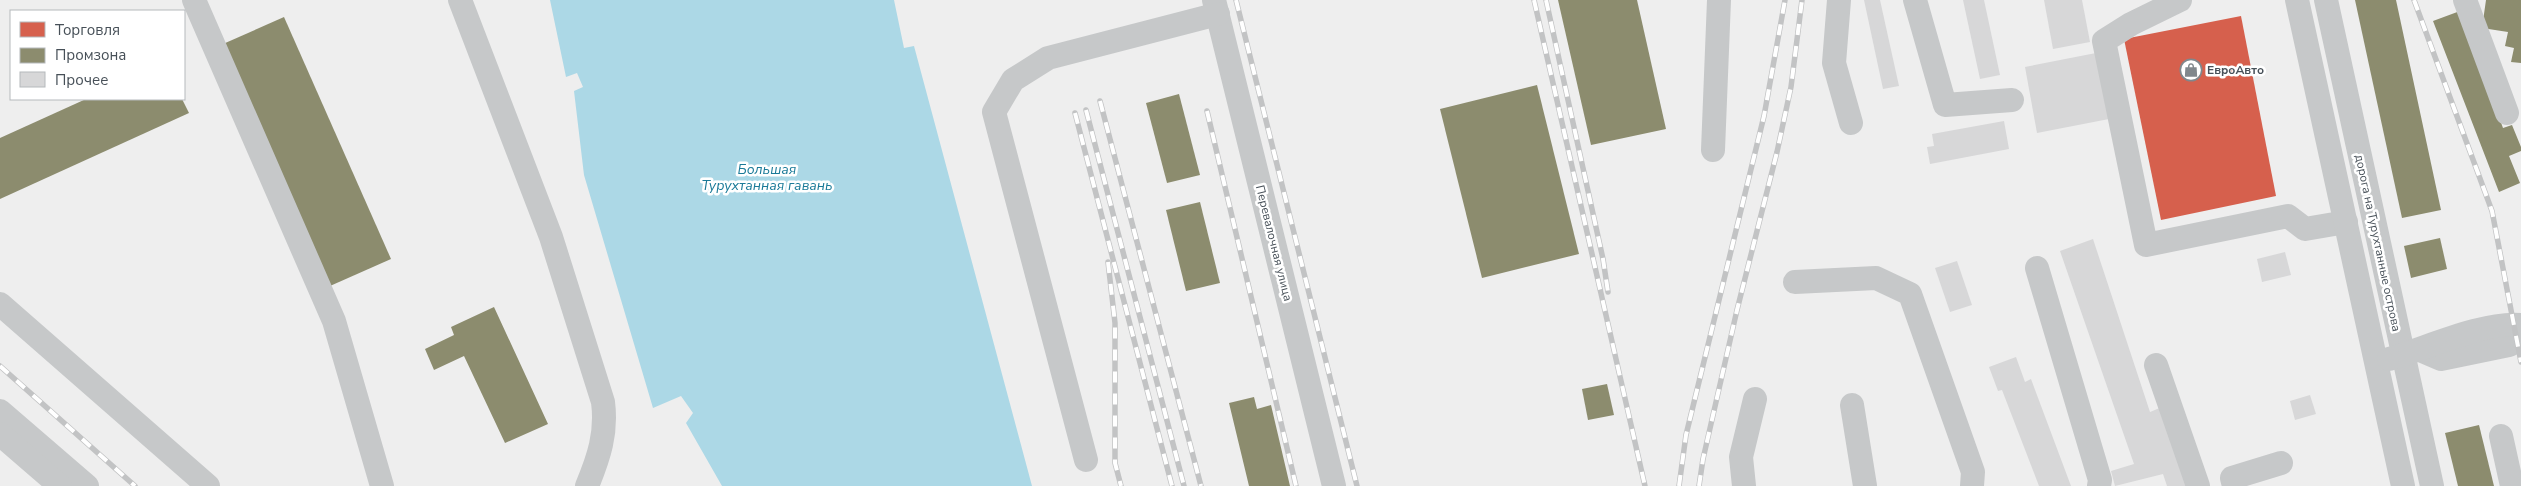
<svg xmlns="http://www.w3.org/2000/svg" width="2521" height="486" font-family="'Nunito Sans',sans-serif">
  <rect width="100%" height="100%" fill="#eee"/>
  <polygon fill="#acd8e6" points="550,0 894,0 904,48 914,46 1032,486 722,486 686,423 693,413 681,396 653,408 584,175 574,91 583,87 577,73 566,77"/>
  <polygon fill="#d6604d" points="2241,16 2276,196 2161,220 2124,39"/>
  <g fill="#8c8c6e">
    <polygon points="1558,0 1637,0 1666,129 1591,145"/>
    <polygon points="2355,0 2396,0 2441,210 2402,218"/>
    <polygon points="2486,0 2521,0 2521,63 2511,62 2514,48 2505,46 2508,32 2482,28"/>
    <polygon points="2460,11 2503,128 2512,125 2521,147 2521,151 2509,156 2520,183 2499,192 2433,21"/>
    <polygon points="284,17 391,259 330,286 223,44"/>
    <polygon points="1537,85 1579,254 1482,278 1440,109"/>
    <polygon points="1179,94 1200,175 1167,183 1146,103"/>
    <polygon points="86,99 182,99 189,113 0,199 0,138"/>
    <polygon points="1200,202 1220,283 1186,291 1166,210"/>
    <polygon points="2440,238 2447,269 2411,278 2404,246"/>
    <polygon points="494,307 548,424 505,443 464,356 434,370 425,349 454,335 451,327"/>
    <polygon points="1607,384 1614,415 1588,420 1582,389"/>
    <polygon points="1254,397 1257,409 1271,405 1290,486 1249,486 1229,403"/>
    <polygon points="2479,425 2494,486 2458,486 2445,433"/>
  </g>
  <g fill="#d7d7d8">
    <polygon points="1864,0 1880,0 1899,86 1883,89"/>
    <polygon points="1963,0 1984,0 2000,75 1980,79"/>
    <polygon points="2044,0 2082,0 2090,42 2053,49"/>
    <polygon points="2096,53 2109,119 2037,133 2025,67"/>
    <polygon points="2004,121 2009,149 1930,164 1927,147 1934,146 1932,134"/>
    <polygon points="2093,239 2150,412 2162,407 2187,486 2167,486 2163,474 2115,486 2111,471 2134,464 2060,251"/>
    <polygon points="2285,252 2291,275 2262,282 2257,259"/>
    <polygon points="1957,261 1972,305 1950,312 1935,268"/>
    <polygon points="2016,357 2025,382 2031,379 2071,486 2039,486 2002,390 1998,391 1989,367"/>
    <polygon points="2310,395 2316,414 2295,420 2290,401"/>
  </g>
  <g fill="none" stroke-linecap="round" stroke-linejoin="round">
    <g stroke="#c6c8c9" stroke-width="24">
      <polyline points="194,0 334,321 382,486"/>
      <path d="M460 0 551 237 603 402C607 433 599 457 587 486"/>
      <polyline points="1214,0 1334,486"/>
      <polyline points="1839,0 1834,63 1851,123"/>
      <polyline points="1915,0 1945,105 2012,100"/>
      <polyline points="2180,0 2131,24 2104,41 2146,245 2288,216 2305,229 2346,222"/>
      <polyline points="2297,0 2403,486"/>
      <polyline points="2326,0 2432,486"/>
      <polyline points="2465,0 2507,113"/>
      <polyline points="1713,150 1719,0"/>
      <polyline points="2037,268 2100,480 2099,486"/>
      <polyline points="1795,282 1876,278 1910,294 1973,472 1972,486"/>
      <polyline points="0,304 208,486"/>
      <polyline points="2420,350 2441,359 2509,345 2521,339"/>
      <path d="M2389 359C2424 349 2485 321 2521 325"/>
      <polyline points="2156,365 2198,486"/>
      <polyline points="1852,405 1865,486"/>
      <polyline points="0,411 87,486"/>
      <polyline points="0,434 60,486"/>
      <polyline points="2501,436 2512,486"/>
      <polyline points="1086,460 994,112 1013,80 1048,58 1218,14"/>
      <polyline points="1744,486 1741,457 1755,399"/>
      <polyline points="2234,486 2232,478 2281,463"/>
    </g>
    <g stroke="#c2c3c4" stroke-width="5.5">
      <g id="rail">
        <polyline points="1236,0 1357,486"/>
        <polyline points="1534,0 1645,486"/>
        <polyline points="1546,0 1603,259 1608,292"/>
        <polyline points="2414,0 2492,211 2521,362"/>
        <polyline points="1100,101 1201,486"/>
        <polyline points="1086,110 1184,486"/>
        <polyline points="1207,111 1296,486"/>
        <polyline points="1075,113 1172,486"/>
        <polyline points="1108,262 1115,323 1115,463 1121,486"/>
        <polyline points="0,366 135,486"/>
        <polyline points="1679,486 1686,435 1764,116 1785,0"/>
        <polyline points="1699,486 1703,459 1737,310 1777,152 1791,87 1802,0"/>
      </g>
    </g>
    <use href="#rail" stroke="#fff" stroke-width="4" stroke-dasharray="11" stroke-linecap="butt"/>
  </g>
  <defs>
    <g id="shop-ring" transform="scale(1.125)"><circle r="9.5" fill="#fff" stroke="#81878c" stroke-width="1.5"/><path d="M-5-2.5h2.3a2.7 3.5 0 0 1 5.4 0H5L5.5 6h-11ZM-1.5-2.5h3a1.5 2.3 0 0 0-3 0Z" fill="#81878c"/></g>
  </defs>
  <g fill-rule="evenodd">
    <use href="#shop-ring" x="2191" y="70"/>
  </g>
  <g text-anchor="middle" stroke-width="5" stroke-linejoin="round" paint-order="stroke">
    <g font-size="12" font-weight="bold" fill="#475058" stroke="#fff" text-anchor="start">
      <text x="2207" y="74">ЕвроАвто</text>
    </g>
    <g font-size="12" fill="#475058" stroke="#fff">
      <text transform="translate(1274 243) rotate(76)" y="4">Перевалочная улица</text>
      <text transform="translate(2378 243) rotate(78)" y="4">дорога на Турухтанные острова</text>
    </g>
    <g font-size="14" font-style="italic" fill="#1a7a98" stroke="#fff">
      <text x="767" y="174">Большая<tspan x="767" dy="16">Турухтанная гавань</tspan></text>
    </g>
  </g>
  <rect x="10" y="10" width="175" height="90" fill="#ffffff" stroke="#b5b9bc"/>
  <rect x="20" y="22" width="25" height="15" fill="#d6604d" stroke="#b5b9bc"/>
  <text x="55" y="35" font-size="15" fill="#475058">Торговля</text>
  <rect x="20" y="48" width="25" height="15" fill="#8c8c6e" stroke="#b5b9bc"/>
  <text x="55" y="60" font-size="15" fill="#475058">Промзона</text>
  <rect x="20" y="72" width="25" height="15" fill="#d7d7d8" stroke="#b5b9bc"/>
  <text x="55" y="85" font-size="15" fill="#475058">Прочее</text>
</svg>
